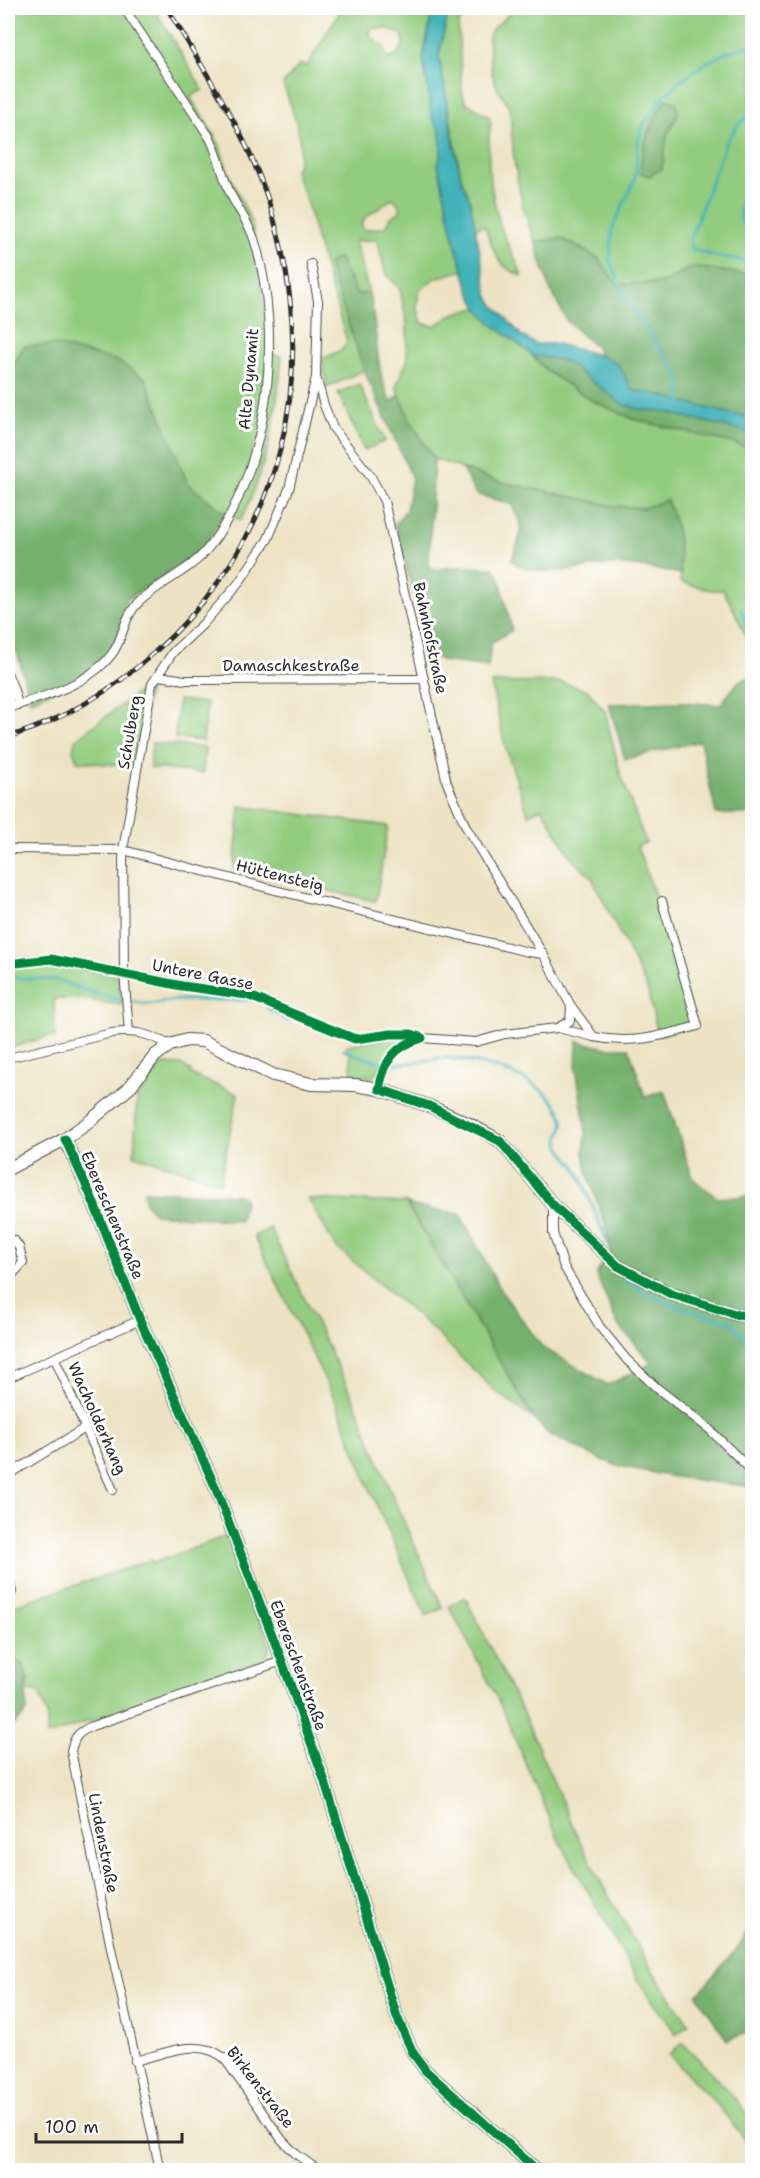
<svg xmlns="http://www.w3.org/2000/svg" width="760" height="2178" font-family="'Shantell Sans',sans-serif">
  <rect width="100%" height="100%" fill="#fff"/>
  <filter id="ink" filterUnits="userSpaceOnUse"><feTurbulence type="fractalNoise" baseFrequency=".0167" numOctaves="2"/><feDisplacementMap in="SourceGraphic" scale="12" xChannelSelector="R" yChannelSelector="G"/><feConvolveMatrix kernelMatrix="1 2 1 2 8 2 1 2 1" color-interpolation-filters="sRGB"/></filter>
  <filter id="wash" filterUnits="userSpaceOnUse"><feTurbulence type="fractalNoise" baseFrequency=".008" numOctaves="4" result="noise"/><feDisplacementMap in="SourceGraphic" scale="24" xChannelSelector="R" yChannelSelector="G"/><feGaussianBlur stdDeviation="1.35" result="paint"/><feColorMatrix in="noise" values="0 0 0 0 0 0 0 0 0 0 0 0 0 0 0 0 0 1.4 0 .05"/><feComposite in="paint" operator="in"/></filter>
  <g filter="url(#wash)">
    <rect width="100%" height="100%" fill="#ede3c4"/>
    <g fill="#93cc7f" stroke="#5f7c55" stroke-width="1.5" fill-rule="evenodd">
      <path d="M8 8H154L203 90 190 97 219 143 228 172 252 223 271 354 282 356C277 415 267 467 241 520L225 513 188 485 171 446 24 346 8 374Z"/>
      <path d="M342 8H426L432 13 423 58 432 118 440 130 441 143V157L438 164 455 243 464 270 435 278 419 291 417 307 422 323 435 326 455 313 478 308 491 323 532 355 547 371 591 400 633 419 752 448V658C747 633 735 612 723 590H710L680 582 681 574 677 529 643 508 614 506 497 481 434 459 410 420 396 386 407 361V323L400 289 386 274 377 240 355 241 369 293 357 294 339 258 329 264 364 370 327 388 322 359 342 350 347 341 315 235 306 198 294 172C309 149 292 107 283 84L300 64 307 66ZM372 28 389 29 402 34 404 43 399 53 391 58 386 57 384 47 369 35ZM393 198 398 203 401 211 390 218 387 226C380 229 373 228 365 230L361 225 365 218Z"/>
      <path d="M454 8H471L458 23 462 91 465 102 488 116 491 122C485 156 490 190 500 224 505 242 516 258 522 276 495 266 494 250 484 225L475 229 470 200 462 181 439 56 447 17Z"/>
      <path d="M516 8H534L539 10 544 8H701C719 10 735 8 752 10V275L691 267 663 283 616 284 598 258 561 238 535 242 523 207 514 161 510 110 504 97 498 90 492 74 488 39 492 29Z"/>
      <polygon points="359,384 385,441 364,450 338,393"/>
      <polygon points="560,682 587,690 605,711 620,773 646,843 637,846 660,909 694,1025 658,1035 647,988 591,876 573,860 542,808 528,814 505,746 491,683"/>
      <polygon points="150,683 135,767 77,761 73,750 75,740"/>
      <polygon points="178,700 207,703 203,741 175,738"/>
      <polygon points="152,743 205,748 203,773 150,768"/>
      <polygon points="240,806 388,826 376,901 234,870"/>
      <polygon points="56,965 91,970 118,976 120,983 121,1005 84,999 54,999 55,1038 50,1036 13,1047 8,1051 8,967"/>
      <polygon points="394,1036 404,1039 392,1051 373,1077 352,1075 350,1054 343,1050 348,1045"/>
      <polygon points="162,1064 182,1065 191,1071 190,1074 238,1094 220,1182 134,1155 137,1097"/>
      <polygon points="308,1199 406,1203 534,1419 495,1391 428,1325 335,1246"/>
      <polygon points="270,1228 354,1400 396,1504 443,1608 426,1616 368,1485 336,1402 254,1236"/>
      <polygon points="229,1535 270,1646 267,1655 262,1661 47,1736 47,1715 39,1693 30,1691 25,1693 28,1679 14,1659 8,1657 8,1607 152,1560 153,1563"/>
      <polygon points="465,1597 524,1715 575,1831 605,1890 652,1970 689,2024 676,2034 637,1979 559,1840 499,1702 449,1606"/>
      <polygon points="683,2043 729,2091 752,2120 752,2148 720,2108 669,2055"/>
    </g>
    <g fill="#76b06e" stroke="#506e4c" stroke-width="1.5">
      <path d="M666 99 676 102 678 113 667 136 662 169 649 176 640 173C641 145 650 122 666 99Z"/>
      <path d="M561 238 598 258 617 284 663 283 691 267 752 275V417C721 413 691 404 660 395 651 392 641 393 632 390L619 365 599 355 596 347 567 321 550 289 535 242Z"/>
      <path d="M339 257 356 294 369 293C379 330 373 367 391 402L400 395 410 420 434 459 429 561 430 570 457 567 494 568 499 576 512 630 491 643 488 667 442 661 428 651 395 524 406 510 412 478 364 370 328 264Z"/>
      <path d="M54 345 116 360 146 379 188 484 225 513 203 549 126 600C119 618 120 636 114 650 105 671 50 691 30 701L17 652 8 642V374L24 346Z"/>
      <polygon points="532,355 565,361 622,404 638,409 665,412 752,433 752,448 633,419 591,400 546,371"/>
      <path d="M462 469 497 481 614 506 643 508 667 500 677 529 681 574C659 570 634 564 611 565 581 566 538 582 511 560 521 537 526 527 511 504L476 494Z"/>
      <polygon points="752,676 752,814 716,814 700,741 625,759 609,704 681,702 720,705 739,681"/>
      <polygon points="577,1041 606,1048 629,1048 645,1097 664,1091 693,1179 718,1198 752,1196 752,1487 668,1476 615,1465 598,1458 548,1434 534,1419 406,1203 412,1206 460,1214 501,1291 543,1348 608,1385 652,1363 617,1323 596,1274 611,1251 605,1225 587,1172 584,1153 586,1131 576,1068"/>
      <polygon points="144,1191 240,1195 245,1200 240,1221 155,1214 145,1203"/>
      <path d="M8 1657 24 1665C28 1680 25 1695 27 1712L8 1731Z"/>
      <polygon points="752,1926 752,1989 745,1993 745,2005 752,2005 752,2031 727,2040 697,1995 740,1945"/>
    </g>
    <path fill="#42b2b9" stroke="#366e72" stroke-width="1.5" d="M436 8H454L447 17 439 56 456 156 462 181 470 200 488 295 494 305 522 336 535 344H557L599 355 619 365 632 390C642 393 651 392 660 395 691 404 721 413 752 417V433L665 412 638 409 622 404 565 361 532 355 491 323 478 308 469 290 455 243 438 164 441 157V143L440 130 432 118 423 58 432 13Z"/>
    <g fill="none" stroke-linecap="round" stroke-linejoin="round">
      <g stroke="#42b2b9" stroke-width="3">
        <polyline points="752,113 738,125 726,142 692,234 690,245 694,250 711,255 752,262"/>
        <path d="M752 175C747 190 728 222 752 228"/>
        <polyline points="681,405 681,382 672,365 626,299 610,261 612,230 635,178 638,143 643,125 659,102 676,84 704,64 727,52 752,45"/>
        <polyline points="741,609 752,636"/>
        <polyline points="8,978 56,980 96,994 122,1000 148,1004 177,1000 248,1000"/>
        <polyline points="268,1008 289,1021"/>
        <path d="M344 1049C366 1059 386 1066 410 1063 422 1062 435 1057 447 1058 484 1062 550 1078 563 1119 566 1128 556 1137 560 1146 563 1154 572 1160 576 1168 588 1192 597 1219 608 1244"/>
        <path d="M623 1279C654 1302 695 1313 732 1322L752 1349"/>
      </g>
    </g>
  </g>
  <g filter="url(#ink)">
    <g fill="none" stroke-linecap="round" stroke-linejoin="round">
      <g stroke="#484742" stroke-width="10">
        <g id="street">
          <polyline points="311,264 318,301 316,377 324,405 333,428 370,475 384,501 447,783 466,827 543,954 571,1006 570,1021 557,1028 505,1034 476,1042 422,1038 410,1042 391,1057 383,1069 379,1089"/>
          <polyline points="8,675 14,690 18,705"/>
          <polyline points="159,676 185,680 424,679"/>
          <path d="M8 708C43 697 92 684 114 651 124 635 124 617 138 603 160 581 190 572 209 547 270 469 283 335 255 242 250 224 238 210 230 193 222 175 219 156 210 138L124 8"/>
          <polyline points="8,849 123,850 275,890 528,952 543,954"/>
          <polyline points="8,964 51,959 182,986 247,995 355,1039 391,1034 411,1034 422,1038"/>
          <polyline points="558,1028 594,1037 571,1006"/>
          <polyline points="129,1031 124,973 123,850 152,684 173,652 203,624 238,584 268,539 289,489 316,377"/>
          <path d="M594 1037C632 1045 661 1036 698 1026L662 901"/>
          <path d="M8 1058 112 1033C137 1030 148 1034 170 1045"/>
          <polyline points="553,1205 553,1233 564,1267 600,1327 627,1360 657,1388 708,1428 752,1471"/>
          <polyline points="8,1243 14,1240 19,1247 23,1263 8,1279"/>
          <polyline points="55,1359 113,1490"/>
          <polyline points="8,1378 140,1320"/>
          <polyline points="8,1475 85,1428"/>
          <polyline points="8,1576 12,1592 8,1597"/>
          <path d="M135 2061C163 2054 198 2037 224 2058L282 2140 296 2154 318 2170"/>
          <path d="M160 2170 112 1953 71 1751C74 1736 79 1732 92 1726L282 1661"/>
        </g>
      </g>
      <g stroke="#484742" stroke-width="14">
        <g id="secondary">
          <polyline points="65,1139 91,1196 140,1320 214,1484 282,1661 324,1779 397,2017 413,2053 426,2071 537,2170"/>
          <polyline points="8,1169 65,1139 89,1122 128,1089 156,1055 170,1045 187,1040 203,1041 273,1075 311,1084 355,1085 379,1089 429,1106 469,1124 500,1141 553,1205 618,1266 671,1294 738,1315 752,1316"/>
        </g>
      </g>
      <use href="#street" stroke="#fff" stroke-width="8"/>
      <use href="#secondary" stroke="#fff" stroke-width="12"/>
      <g stroke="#2b2b2b" stroke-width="5">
        <path id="rail" d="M8 737C64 720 112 691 155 652 285 535 321 373 271 209 249 136 205 72 167 8"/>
      </g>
      <use href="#rail" stroke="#fff" stroke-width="3" stroke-dasharray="9" stroke-linecap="butt"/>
      <g stroke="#fff" stroke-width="13">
        <g id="cycleway">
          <polyline points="8,964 51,959 182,986 247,995 355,1039 391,1034 411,1034 420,1037"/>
          <path d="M422 1038C393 1047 385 1060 379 1089L429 1106 500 1141 553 1205 618 1266 671 1294 738 1315 752 1316"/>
          <polyline points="65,1139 91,1196 140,1320 214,1484 282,1661 324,1779 397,2017 413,2053 426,2071 537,2170"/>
        </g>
      </g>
      <use href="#cycleway" stroke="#00873e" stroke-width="9"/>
    </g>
  </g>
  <g text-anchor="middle" stroke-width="6" stroke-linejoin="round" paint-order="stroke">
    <g font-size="16" fill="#2b2b2b" stroke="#fff">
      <text transform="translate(248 379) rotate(-85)" y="6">Alte Dynamit</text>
      <text transform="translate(431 638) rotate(78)" y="6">Bahnhofstraße</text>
      <text x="291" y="671">Damaschkestraße</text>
      <text transform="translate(129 732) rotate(-80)" y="6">Schulberg</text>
      <text transform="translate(280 875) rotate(14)" y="6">Hüttensteig</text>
      <text transform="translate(203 974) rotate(11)" y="6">Untere Gasse</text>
      <text transform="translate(113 1215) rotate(67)" y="6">Ebereschenstraße</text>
      <text transform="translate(98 1418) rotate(66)" y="6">Wacholderhang</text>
      <text transform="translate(299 1665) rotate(70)" y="6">Ebereschenstraße</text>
      <text transform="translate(104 1843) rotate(79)" y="6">Lindenstraße</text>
      <text transform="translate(261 2087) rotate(52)" y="6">Birkenstraße</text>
    </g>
  </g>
  <rect width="760" height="2178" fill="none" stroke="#fff" stroke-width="30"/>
  <path d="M36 2133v9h146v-9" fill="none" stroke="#2b2b2b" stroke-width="3"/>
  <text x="45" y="2133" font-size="18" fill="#2b2b2b" stroke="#ffffff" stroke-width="4.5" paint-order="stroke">100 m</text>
</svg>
